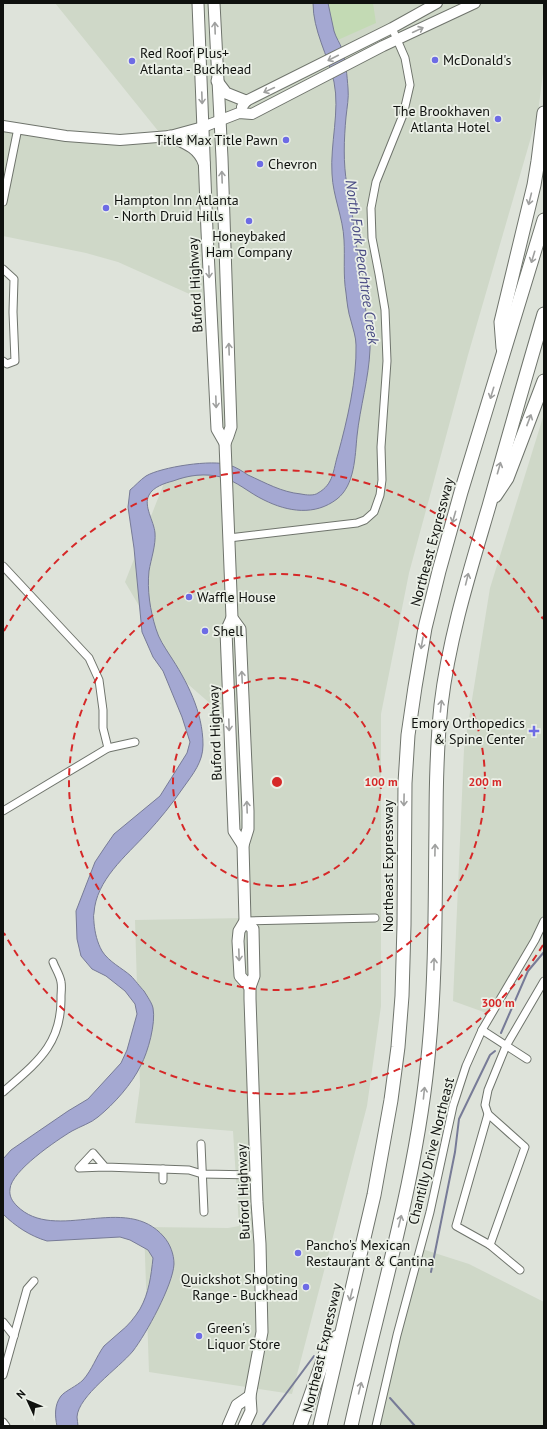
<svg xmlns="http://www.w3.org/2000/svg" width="547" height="1429" font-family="'PT Sans',sans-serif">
  <rect width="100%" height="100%" fill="#dee3da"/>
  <g fill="#cfd8c8">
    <polygon points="55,3 544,3 544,65 538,113 468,355 409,573 381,714 381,1006 367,1106 292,1394 149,1372 144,1227 228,1228 239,1226 233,1131 135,1123 140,1086 135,920 245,918 236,726 182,679 125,582 170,468 225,472 214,305 118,262 86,253 3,236 3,128 122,146 163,137"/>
    <polygon points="544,414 544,917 538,937 492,1015 453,1001 464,749 490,588"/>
    <polygon points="419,1248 469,1264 544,1302 544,1426 378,1426 389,1386"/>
  </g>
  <polygon fill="#c3dab4" points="313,3 373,3 376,23 322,47 313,13"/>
  <path fill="#a4a8d2" stroke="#777b97" d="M313 3H328C330 12 332 22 334 31 336 38 340 43 342 49 346 61 347 76 348 88 349 98 347 107 346 117 344 139 343 163 347 185 348 192 350 198 351 204 353 217 354 230 356 243 358 256 361 268 363 281 364 288 364 294 364 301 367 318 371 331 370 349 369 378 360 407 357 436 355 456 355 485 337 499 315 516 288 512 264 500 249 493 237 481 221 477 205 473 189 475 173 481 165 483 153 487 149 495 143 506 154 521 155 533 156 545 151 559 149 571 147 590 150 610 156 629 159 639 164 646 169 654 187 681 203 712 203 745 203 762 193 774 183 788 172 804 160 819 147 833 126 856 96 880 94 913 93 916 94 920 94 923 95 933 97 942 102 951 109 962 122 968 131 976 134 979 141 988 144 991 147 996 152 1003 153 1008 156 1023 148 1052 141 1065 132 1084 114 1104 98 1117 91 1123 81 1126 72 1131 57 1140 11 1171 10 1189 9 1196 12 1201 17 1206 55 1244 126 1192 164 1237 170 1244 174 1254 174 1264 173 1285 146 1334 133 1351 119 1368 78 1396 77 1417 77 1420 78 1423 78 1426H57C55 1417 54 1405 61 1396 65 1391 77 1386 83 1380 92 1370 96 1357 104 1346 109 1341 115 1337 120 1332 128 1326 135 1317 140 1309 149 1293 151 1276 153 1258L148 1250 130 1240 120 1237 47 1241C30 1236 15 1226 3 1214V1159L11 1150 68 1111 88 1099 121 1063 127 1050 137 1014 135 1004 125 991 106 976 92 969 81 956 77 939 76 911 95 862 105 847 114 834 160 796 187 753 190 742 182 717 163 671 153 657 142 632 134 548 128 507 130 490C135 486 140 480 146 476 161 467 213 459 229 465 236 467 242 471 248 475 266 483 281 492 301 494 306 495 314 496 318 493 334 484 333 470 338 454 347 421 357 379 356 345 356 337 353 329 351 321 348 312 347 302 346 293 343 275 345 258 344 240 343 217 333 197 332 174 330 144 340 111 334 82 328 55 313 31 313 3Z"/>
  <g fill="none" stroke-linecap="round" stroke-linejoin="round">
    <g stroke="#777b97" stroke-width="2">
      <polyline points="501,1033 528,971 544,952"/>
      <polyline points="431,1272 455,1152 459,1119 490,1055 495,1051"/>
      <polyline points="390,1398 415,1426"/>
      <polyline points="262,1426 314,1356"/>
    </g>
    <g stroke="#6f746c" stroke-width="9">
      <g id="street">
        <polyline points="3,202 18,128"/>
        <polyline points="3,269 14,279 13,312 15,361 7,364 3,361"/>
        <polyline points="229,538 357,523 365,520 374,512 380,495 382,480 381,447 387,361 385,310 379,274 372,238 371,208 376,182 403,115 410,85 405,58 392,28"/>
        <polyline points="3,566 89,658 99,680 103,710 103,728 108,748"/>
        <polyline points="3,811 108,748 135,742"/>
        <polyline points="245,921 375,918"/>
        <polyline points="482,1030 527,1059"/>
        <path d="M3 1092C36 1063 62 1045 61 997 61 992 62 987 61 982 60 975 55 968 53 962"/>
        <polyline points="488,1114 456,1226 490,1245 520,1270"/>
        <polyline points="201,1144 204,1212"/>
        <polyline points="105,1167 93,1153 79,1168 105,1167 189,1170 202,1174 257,1175"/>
        <polyline points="163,1180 163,1169"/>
        <polyline points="490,1245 525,1147 488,1114 485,1105 488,1090 506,1046 544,981"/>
        <polyline points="3,1322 14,1336"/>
        <polyline points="3,1375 27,1289 34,1281"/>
        <polyline points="3,1422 6,1426"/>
        <polyline points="376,1426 397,1335 430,1212 453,1106 466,1066 482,1030 535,940 544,921"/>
      </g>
    </g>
    <g stroke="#6f746c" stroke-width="12">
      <g id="secondary">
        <polyline points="242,107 246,101 392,28 437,3"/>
        <polyline points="3,126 66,136 120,140 170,136 203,127 239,113 252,114 383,46 475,3"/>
      </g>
    </g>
    <g stroke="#6f746c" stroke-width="13">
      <g id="primary">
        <polyline points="198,3 207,231 217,429 225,443 232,618 240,629 248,811 248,829 243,845 245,921 239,931 238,941 240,976 250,987"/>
        <polyline points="214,3 222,158 231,427 228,436 225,443"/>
        <polyline points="217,81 226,93 246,101"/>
        <path d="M170 136C185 143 198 147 204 163"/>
        <polyline points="232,618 226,631 234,831 243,845"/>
        <polyline points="228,1426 237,1405 250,1396"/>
        <polyline points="244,1426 251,1411 250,1396 262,1332 260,1244 257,1202 250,999 250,987 254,976 253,929 245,921"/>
      </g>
    </g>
    <g stroke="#6f746c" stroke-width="15">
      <g id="highway">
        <polyline points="503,348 501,322 534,185 538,161 544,113"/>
        <polyline points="495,496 507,478 544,381"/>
        <polyline points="300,1426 325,1355 337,1337"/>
        <polyline points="320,1426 374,1195 391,1100 398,1047 402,996 404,925 405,783 408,735 415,687 425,628 439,571 461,492 544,220"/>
        <path d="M351 1426C379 1300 418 1176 429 1047 436 973 435 899 436 825 436 785 437 744 441 705 449 637 470 571 489 506 507 442 525 378 544 314"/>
      </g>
    </g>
    <use href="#street" stroke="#fff" stroke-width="7"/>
    <use href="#secondary" stroke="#fff" stroke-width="10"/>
    <use href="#primary" stroke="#fff" stroke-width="11"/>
    <use href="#highway" stroke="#fff" stroke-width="13"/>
  </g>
  <defs><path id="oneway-shaft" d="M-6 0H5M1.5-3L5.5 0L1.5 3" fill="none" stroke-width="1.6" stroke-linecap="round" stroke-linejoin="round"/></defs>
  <g stroke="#9fa09f">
    <use href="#oneway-shaft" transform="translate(215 28) rotate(-92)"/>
    <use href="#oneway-shaft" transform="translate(418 30) rotate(-25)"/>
    <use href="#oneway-shaft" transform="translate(333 58) rotate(153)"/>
    <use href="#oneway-shaft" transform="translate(269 90) rotate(155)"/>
    <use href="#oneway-shaft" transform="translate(202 98) rotate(88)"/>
    <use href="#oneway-shaft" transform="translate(222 177) rotate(-92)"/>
    <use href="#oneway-shaft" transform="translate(530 199) rotate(104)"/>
    <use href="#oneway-shaft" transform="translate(533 257) rotate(107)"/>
    <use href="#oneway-shaft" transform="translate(209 272) rotate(88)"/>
    <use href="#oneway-shaft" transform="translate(229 349) rotate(-92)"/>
    <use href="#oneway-shaft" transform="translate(492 393) rotate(107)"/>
    <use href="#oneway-shaft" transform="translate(216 402) rotate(88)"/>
    <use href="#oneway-shaft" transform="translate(529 420) rotate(-69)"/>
    <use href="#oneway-shaft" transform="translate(499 468) rotate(-74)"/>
    <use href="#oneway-shaft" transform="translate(454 517) rotate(106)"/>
    <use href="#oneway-shaft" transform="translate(467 579) rotate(-76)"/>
    <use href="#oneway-shaft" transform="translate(422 643) rotate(100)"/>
    <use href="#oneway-shaft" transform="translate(242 677) rotate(-93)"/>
    <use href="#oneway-shaft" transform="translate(441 706) rotate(-84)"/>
    <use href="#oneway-shaft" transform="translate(229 725) rotate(88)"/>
    <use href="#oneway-shaft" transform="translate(404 800) rotate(91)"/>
    <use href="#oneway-shaft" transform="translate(247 807) rotate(-92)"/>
    <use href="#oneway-shaft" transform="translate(435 850) rotate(-89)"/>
    <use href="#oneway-shaft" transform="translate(239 955) rotate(88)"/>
    <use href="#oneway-shaft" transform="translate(434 964) rotate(-89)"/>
    <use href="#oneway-shaft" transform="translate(424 1093) rotate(-84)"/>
    <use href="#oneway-shaft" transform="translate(400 1221) rotate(-76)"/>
    <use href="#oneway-shaft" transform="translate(351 1295) rotate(104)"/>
    <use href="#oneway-shaft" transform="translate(360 1388) rotate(-76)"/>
  </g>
  <g fill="none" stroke="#d62828" stroke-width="2" stroke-dasharray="7 5">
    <circle cx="277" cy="782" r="104"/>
    <circle cx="277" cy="782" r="208"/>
    <path d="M543 945A312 312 0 0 1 4 933M4 631A312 312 0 0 1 543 619"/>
  </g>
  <g fill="#6d6be5" stroke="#ebf0e7" stroke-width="1.5">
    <circle cx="435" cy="60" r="4"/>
    <circle cx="132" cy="61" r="4"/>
    <circle cx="498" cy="119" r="4"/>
    <circle cx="286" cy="140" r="4"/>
    <circle cx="260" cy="164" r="4"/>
    <circle cx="106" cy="208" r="4"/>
    <circle cx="249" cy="221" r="4"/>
    <circle cx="189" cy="597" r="4"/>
    <circle cx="205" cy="631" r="4"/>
    <path d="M532 725h4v4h4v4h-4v4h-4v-4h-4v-4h4z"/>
    <circle cx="298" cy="1253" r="4"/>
    <circle cx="306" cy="1287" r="4"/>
    <circle cx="199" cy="1336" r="4"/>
  </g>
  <g text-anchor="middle" stroke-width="3.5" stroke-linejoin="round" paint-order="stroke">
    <g font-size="14" fill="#0f110e" stroke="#ebf0e7" text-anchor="start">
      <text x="140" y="58">Red Roof Plus+<tspan x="140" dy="16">Atlanta - Buckhead</tspan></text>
      <text x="443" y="65">McDonald's</text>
      <text x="490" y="116" text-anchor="end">The Brookhaven<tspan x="490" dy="16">Atlanta Hotel</tspan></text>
      <text x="278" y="145" text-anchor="end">Title Max Title Pawn</text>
      <text x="268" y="169">Chevron</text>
      <text x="114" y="205">Hampton Inn Atlanta<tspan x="114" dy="16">- North Druid Hills</tspan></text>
      <text x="249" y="241" text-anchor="middle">Honeybaked<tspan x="249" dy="16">Ham Company</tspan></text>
      <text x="197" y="602">Waffle House</text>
      <text x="213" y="636">Shell</text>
      <text x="525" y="728" text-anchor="end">Emory Orthopedics<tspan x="525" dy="16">&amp; Spine Center</tspan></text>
      <text x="306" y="1250">Pancho's Mexican<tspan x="306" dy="16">Restaurant &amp; Cantina</tspan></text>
      <text x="298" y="1284" text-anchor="end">Quickshot Shooting<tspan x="298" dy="16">Range - Buckhead</tspan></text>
      <text x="207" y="1333">Green's<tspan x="207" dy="16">Liquor Store</tspan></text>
    </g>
    <g font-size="14" fill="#0f110e" stroke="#ebf0e7">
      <text transform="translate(195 285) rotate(-93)" y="5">Buford Highway</text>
      <text transform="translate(432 542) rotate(-75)" y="5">Northeast Expressway</text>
      <text transform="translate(215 733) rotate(-92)" y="5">Buford Highway</text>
      <text transform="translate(388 866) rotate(-90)" y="5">Northeast Expressway</text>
      <text transform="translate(431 1151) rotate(-76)" y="5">Chantilly Drive Northeast</text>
      <text transform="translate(243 1192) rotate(-92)" y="5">Buford Highway</text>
      <text transform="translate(322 1348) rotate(-77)" y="5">Northeast Expressway</text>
    </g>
    <g font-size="15" font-style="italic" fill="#4b4d85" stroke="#ebf0e7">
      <text transform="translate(362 262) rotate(82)" y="5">North Fork Peachtree Creek</text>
    </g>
  </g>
  <circle cx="277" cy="782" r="6" fill="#d62828" stroke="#ebf0e7" stroke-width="2"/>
  <g font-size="12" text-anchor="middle" font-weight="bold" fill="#d62828" stroke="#ebf0e7" stroke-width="3.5" stroke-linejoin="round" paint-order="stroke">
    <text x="381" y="786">100 m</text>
    <text x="485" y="786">200 m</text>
    <text x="498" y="1007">300 m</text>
  </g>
  <rect width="547" height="1429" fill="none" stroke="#0f110e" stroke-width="8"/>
  <g transform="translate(28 1401) rotate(314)" stroke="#ebf0e7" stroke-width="3" paint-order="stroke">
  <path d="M0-3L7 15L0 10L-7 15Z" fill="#0f110e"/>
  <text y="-6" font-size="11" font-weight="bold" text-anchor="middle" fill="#0f110e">N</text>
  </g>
</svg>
